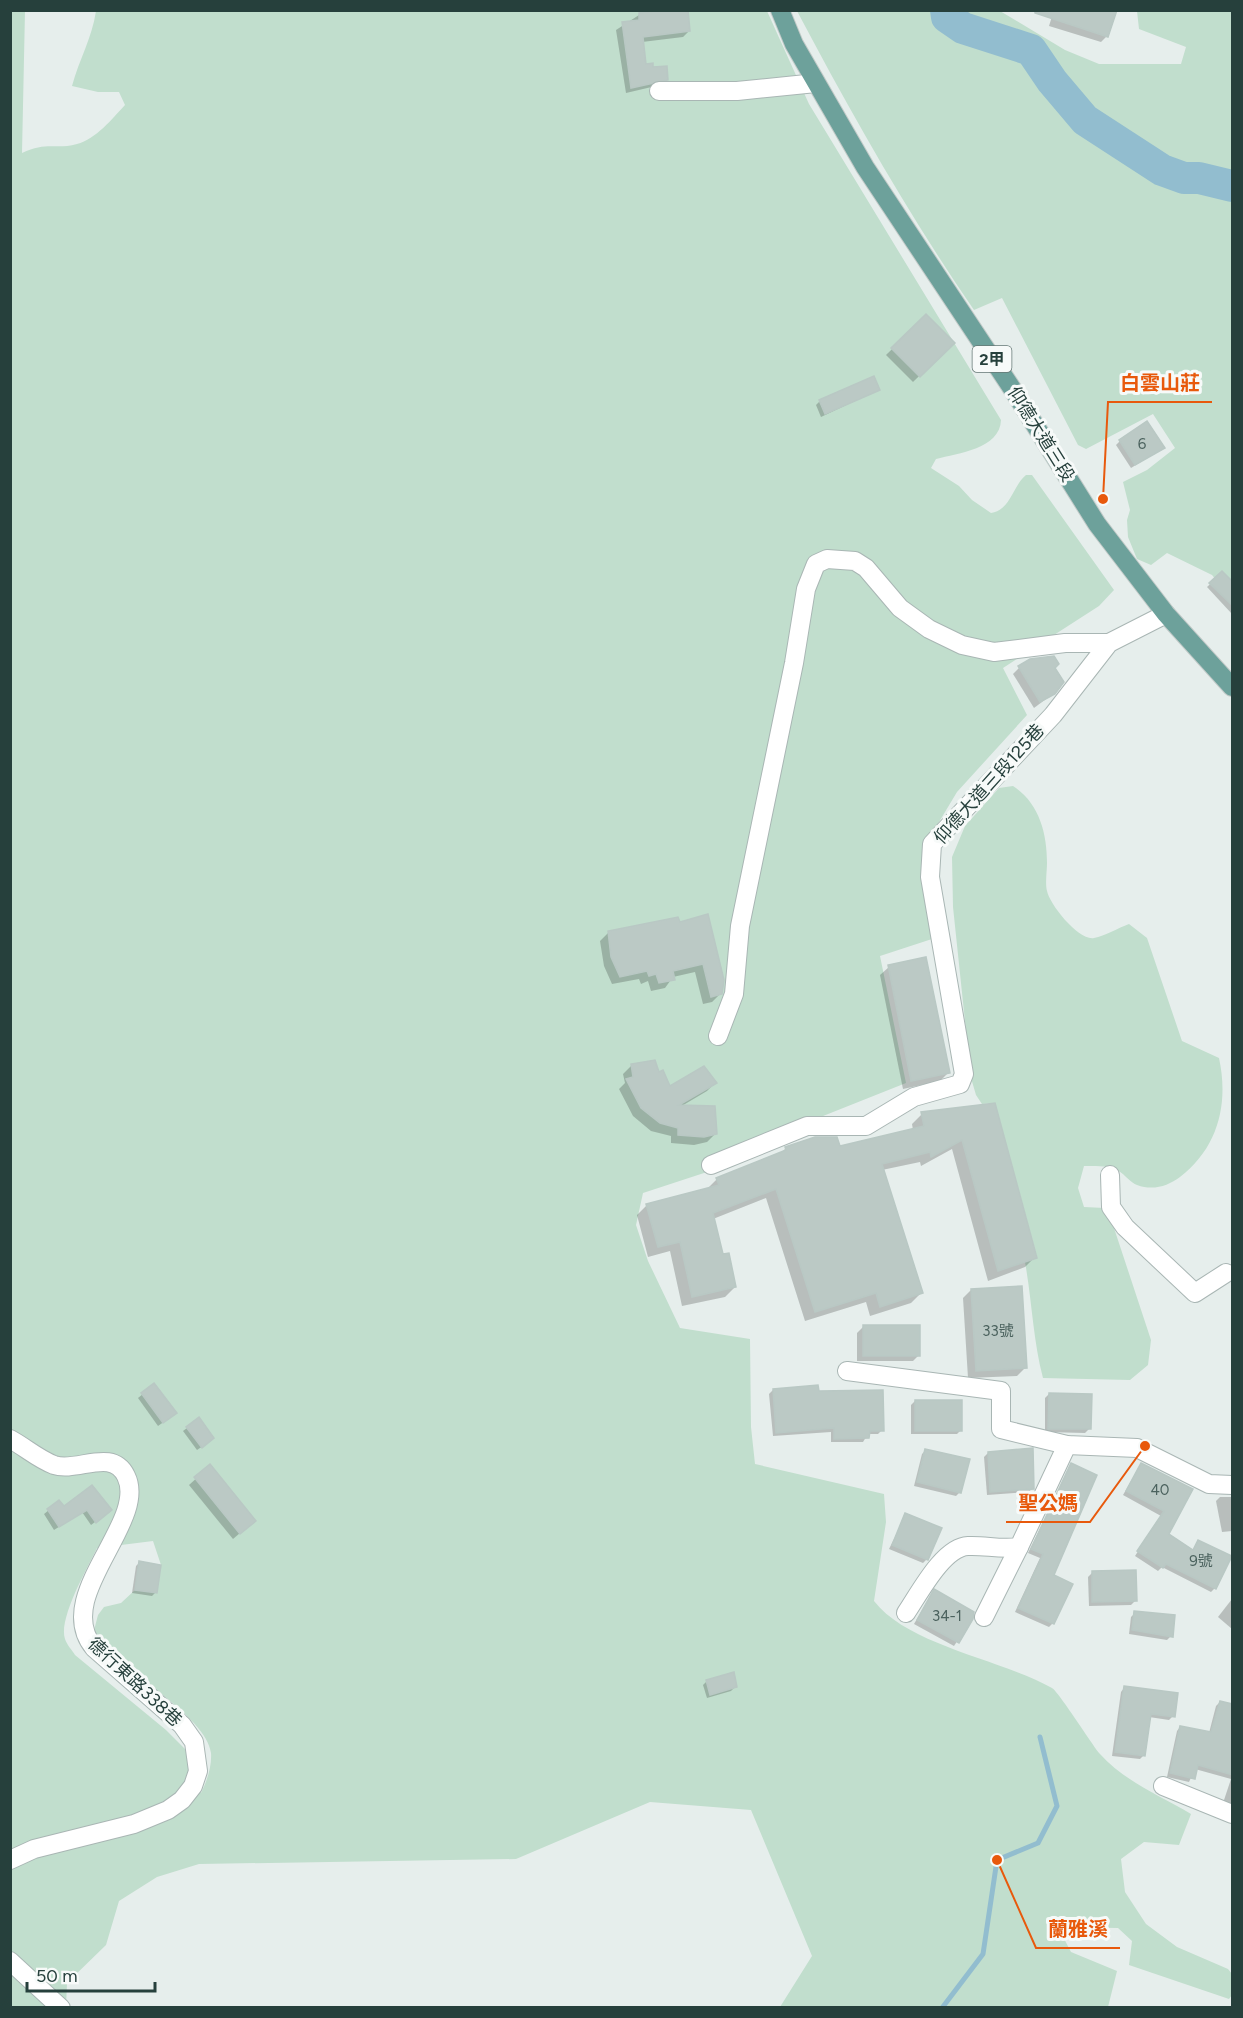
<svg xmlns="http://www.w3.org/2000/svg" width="1243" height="2018" font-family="Figtree,'Noto Sans TC',sans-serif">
  <rect width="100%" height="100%" fill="#e6eeec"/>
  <g fill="#c1decd" fill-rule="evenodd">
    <path d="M11 11H25L22 153C47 141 56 150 77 144 96 139 112 119 125 105L119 92H98L72 86C79 60 92 38 96 11H767L809 104 1001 420C1000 449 958 453 936 459L931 468 959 486 972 500 991 513C1011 510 1013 485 1026 475H1032L1114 590 1099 606 1003 668 1027 715 957 792 924 847 935 938 880 956 906 1083 808 1122 704 1173 643 1193 636 1225 648 1261 680 1328 750 1339 751 1427 755 1464 884 1494 886 1522 874 1601C909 1646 1001 1659 1052 1688 1058 1691 1091 1743 1100 1754 1124 1781 1161 1796 1191 1814L1179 1845 1144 1842 1121 1859 1125 1892 1146 1924 1177 1947 1228 1969 1232 1974V1995L1229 1999 1129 1965 1132 1941 1118 1928 1058 1927 1071 1952 1117 1971 1108 2007H780L812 1956 751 1810 650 1802 516 1859 199 1864 157 1877 119 1901 106 1945 67 1983 66 2007 11 2008ZM153 1541 161 1565 157 1593 135 1590 121 1603 104 1607 98 1615 92 1638C117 1666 207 1716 211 1753 212 1766 207 1781 201 1793L193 1780 187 1751 166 1730 75 1655C72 1650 67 1645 65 1639 58 1619 88 1567 97 1548Z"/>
    <path d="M797 11H1000L1065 50 1099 64H1181L1186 47 1139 29 1137 11H1232V599L1212 575 1167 553 1151 565 1137 559 1128 537 1127 520 1130 510 1123 482 1147 470 1175 448 1153 414 1086 449 1078 445 1002 298 974 310C908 214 851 113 797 11Z"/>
    <path d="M1013 786C1039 803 1047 833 1047 863 1047 871 1045 883 1047 891 1050 905 1079 941 1094 938 1105 936 1118 928 1129 924L1147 938 1182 1041 1219 1058C1229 1104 1218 1148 1180 1177 1168 1186 1153 1191 1137 1185 1131 1183 1125 1175 1119 1171 1112 1165 1093 1166 1084 1166L1078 1188 1084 1207 1105 1208 1113 1225 1151 1340 1148 1365 1130 1380 1043 1378C1033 1340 1032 1301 1025 1262L1037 1257 995 1103 982 1104 976 1095 971 1078 953 907 952 857 965 826 999 788Z"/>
  </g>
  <g fill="#0003">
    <polygon points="1054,10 1107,36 1101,42 1049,26"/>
    <polygon points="639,15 689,31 683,37 642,42 644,66 667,79 660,85 626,93 616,30"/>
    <polygon points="926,316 953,343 913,382 886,355"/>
    <polygon points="878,390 821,417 816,405 820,401"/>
    <polygon points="1120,441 1163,448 1131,468 1116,445"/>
    <polygon points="1222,573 1232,584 1232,614 1207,587"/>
    <polygon points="1019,668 1053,669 1054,693 1034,708 1013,674"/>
    <polygon points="677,919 721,993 712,1002 703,1004 695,972 673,977 665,988 651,991 648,981 641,984 639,979 612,984 604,966 600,941 609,932"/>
    <polygon points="889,967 948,1073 940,1081 903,1089 880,975"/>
    <polygon points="632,1065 658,1075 669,1088 715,1083 707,1091 680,1107 716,1133 707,1142 694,1145 671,1143 671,1136 651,1131 633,1116 619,1089 625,1083 623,1074"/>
    <polygon points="993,1104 1035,1257 1025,1267 988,1281 952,1149 921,1166 920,1162 882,1170 921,1293 911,1303 870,1316 866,1302 805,1321 766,1198 713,1219 722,1256 735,1287 725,1297 682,1306 670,1251 648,1257 637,1215 647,1205 706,1190 717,1179 780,1154 786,1148 839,1148 913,1130 912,1124 922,1114"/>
    <polygon points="971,1290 1026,1367 1017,1376 968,1378 963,1298"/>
    <polygon points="863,1327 919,1355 913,1361 857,1361 857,1333"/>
    <polygon points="154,1385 172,1416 158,1426 138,1398"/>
    <polygon points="773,1390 817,1393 882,1430 878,1434 868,1434 863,1442 831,1442 831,1432 773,1436 769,1394"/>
    <polygon points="1049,1394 1089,1429 1085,1433 1045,1432 1045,1398"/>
    <polygon points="915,1401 961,1430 957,1434 911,1434 911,1405"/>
    <polygon points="187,1428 209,1442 197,1450 183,1431"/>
    <polygon points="926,1450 960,1492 956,1496 914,1486 922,1454"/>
    <polygon points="988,1453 1032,1489 1028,1492 987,1495 984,1457"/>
    <polygon points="1141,1464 1191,1489 1167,1535 1192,1551 1199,1541 1215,1588 1211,1592 1162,1567 1158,1571 1135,1556 1161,1516 1123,1495"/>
    <polygon points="1071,1465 1052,1576 1053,1623 1049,1627 1015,1612 1040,1558 1028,1553"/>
    <polygon points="210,1466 247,1527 233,1539 189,1485"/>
    <polygon points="92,1487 107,1513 91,1525 82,1512 54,1530 44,1514 59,1502 64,1509"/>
    <polygon points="1220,1497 1232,1497 1232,1531 1222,1532 1216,1501"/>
    <polygon points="906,1515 927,1559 923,1563 889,1549"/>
    <polygon points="140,1562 156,1592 152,1596 132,1593 136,1566"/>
    <polygon points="1092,1573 1135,1601 1131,1605 1089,1606 1088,1577"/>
    <polygon points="931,1595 972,1618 954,1646 914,1624"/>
    <polygon points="1232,1599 1232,1629 1218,1617"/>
    <polygon points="1135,1613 1171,1636 1167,1640 1129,1634 1131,1617"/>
    <polygon points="707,1681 735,1687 731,1691 707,1698 703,1685"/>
    <polygon points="1124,1688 1173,1716 1169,1720 1149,1717 1144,1755 1140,1759 1112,1756 1121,1692"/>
    <polygon points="1220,1702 1232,1705 1232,1807 1223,1803 1231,1779 1195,1769 1189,1782 1167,1777 1177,1731 1180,1727 1209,1733 1216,1706"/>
  </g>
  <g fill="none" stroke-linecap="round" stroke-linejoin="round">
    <polyline stroke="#92bdcf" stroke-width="5" points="942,2008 983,1954 997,1860 1038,1843 1057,1806 1040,1737"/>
    <polyline stroke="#92bdcf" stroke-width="32" points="946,10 947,17 963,28 1031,50 1052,81 1085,120 1162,170 1184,178 1199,178 1232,186"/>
  </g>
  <g fill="#bbc9c5" stroke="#b9c8c4" stroke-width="1.5">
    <polygon points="661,10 688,10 690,31 643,37 646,64 653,63 653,67 667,66 668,80 631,88 622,22 639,20 639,13"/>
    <polygon points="1035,10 1117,10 1108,37 1035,13"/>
    <polygon points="926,314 955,343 920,377 891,348"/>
    <polygon points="874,376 880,390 825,414 819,400"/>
    <polygon points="1147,421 1165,448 1135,465 1119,440"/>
    <polygon points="1222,571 1233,582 1233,606 1209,583"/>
    <polygon points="1054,656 1059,664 1055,668 1064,682 1055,694 1040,702 1018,666 1030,659"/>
    <polygon points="708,914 724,980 722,994 711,997 703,964 673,971 675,980 659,983 656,974 649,976 647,971 620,977 611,957 608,931 678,917 680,922"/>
    <polygon points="926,957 950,1073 911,1081 888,965"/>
    <polygon points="655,1060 659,1072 663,1070 670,1086 704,1066 717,1083 679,1105 715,1106 717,1134 704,1137 678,1135 678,1128 660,1123 641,1108 626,1079 633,1077 631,1064"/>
    <polygon points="995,1103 1037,1258 998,1271 962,1140 931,1157 930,1152 882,1164 923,1293 880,1307 876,1293 815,1312 776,1189 713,1213 723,1254 729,1253 736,1287 692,1297 680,1242 658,1247 646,1204 719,1185 716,1178 786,1150 785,1147 815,1137 837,1137 840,1146 924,1126 921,1112"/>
    <polygon points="1022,1286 1027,1368 976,1371 971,1289"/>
    <rect x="863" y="1325" width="57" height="31"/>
    <polygon points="154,1383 177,1413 163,1423 141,1393"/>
    <polygon points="818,1385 819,1391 883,1390 884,1431 870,1431 869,1438 834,1439 834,1428 776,1433 773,1389"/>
    <polygon points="1049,1393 1092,1394 1091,1429 1048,1429"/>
    <rect x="915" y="1400" width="47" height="31"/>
    <polygon points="199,1417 214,1438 202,1448 186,1427"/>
    <polygon points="1033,1448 1034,1489 990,1492 988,1452"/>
    <polygon points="925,1449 970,1459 961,1493 917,1482"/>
    <polygon points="1071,1463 1097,1475 1054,1575 1073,1584 1054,1624 1018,1608 1043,1554 1031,1549"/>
    <polygon points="1141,1463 1193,1489 1169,1534 1193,1550 1198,1540 1232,1556 1216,1589 1166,1564 1163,1568 1137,1551 1164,1511 1126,1491"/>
    <polygon points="210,1464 256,1521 240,1534 194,1477"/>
    <polygon points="92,1485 112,1510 96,1523 87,1510 59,1527 47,1509 59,1500 64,1506"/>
    <polygon points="905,1513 942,1528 928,1560 892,1545"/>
    <polygon points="139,1561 161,1565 157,1593 135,1590"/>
    <polygon points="1136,1570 1137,1601 1092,1602 1092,1571"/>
    <polygon points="934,1589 974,1612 973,1619 959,1643 917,1620"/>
    <polygon points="1134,1611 1175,1615 1173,1637 1132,1630"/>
    <polygon points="734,1672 737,1687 710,1695 706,1680"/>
    <polygon points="1124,1686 1178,1693 1175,1717 1151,1714 1145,1756 1115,1752"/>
    <polygon points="1220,1701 1233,1704 1233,1775 1198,1765 1195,1779 1170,1773 1180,1726 1211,1732"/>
  </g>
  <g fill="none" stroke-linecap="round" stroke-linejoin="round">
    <g stroke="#a9b6b4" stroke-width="20">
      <g id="minor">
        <polyline points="659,91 737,91 816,83"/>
        <polyline points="718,1036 734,994 740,926 794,663 806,589 816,564 827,559 855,561 866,568 900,608 929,629 962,645 994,652 1065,643 1109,643"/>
        <polyline points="711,1165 807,1126 866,1126 914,1097 960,1084 964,1074 930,877 932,844 1053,715 1109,643 1166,614"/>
        <polyline points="1110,1175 1111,1207 1125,1227 1195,1293 1226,1273"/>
        <polyline points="847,1371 1001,1391 1001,1429 1067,1445 1137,1448 1209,1484 1232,1485"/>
        <path d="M10 1439C25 1447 38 1459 54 1465 77 1473 112 1447 126 1476 149 1522 51 1596 94 1648L182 1725 194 1742 198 1771 193 1786 182 1800 168 1810 134 1824 34 1849 10 1860"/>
        <path d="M906 1613C919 1594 943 1547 968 1546 985 1545 1001 1550 1019 1547L1067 1445"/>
        <polyline points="984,1617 1019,1547"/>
        <polyline points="1163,1786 1232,1814"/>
        <polyline points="10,1961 61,2008"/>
      </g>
    </g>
    <g stroke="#c2cac8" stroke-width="20">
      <polyline id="major" points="780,10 794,44 865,167 1013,390 1097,524 1166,614 1232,687"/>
    </g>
    <use href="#minor" stroke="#fff" stroke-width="18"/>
    <use href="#major" stroke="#6da19b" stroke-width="18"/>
  </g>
  <g text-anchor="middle" stroke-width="6" stroke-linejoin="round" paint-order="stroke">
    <g font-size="15" fill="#4b625e">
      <text x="1142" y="449">6</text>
      <text x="998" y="1336">33號</text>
      <text x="1160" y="1495">40</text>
      <text x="1201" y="1566">9號</text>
      <text x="947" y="1621">34-1</text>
    </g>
    <rect fill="#f7faf9" stroke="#657875" stroke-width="1.5" x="972.5" y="346" width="39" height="26" rx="4.5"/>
    <g font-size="16" font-weight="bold" fill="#26403c">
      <text x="992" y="365">2甲</text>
    </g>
    <g font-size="18" fill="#26403c" stroke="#f7faf9">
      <text transform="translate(1041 434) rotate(58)" y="6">仰德大道三段</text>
      <text transform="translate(989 784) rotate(-48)" y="6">仰德大道三段125巷</text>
      <text transform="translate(135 1682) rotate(43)" y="6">德行東路338巷</text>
    </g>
  </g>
  <path fill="none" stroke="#e8590c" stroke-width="2" d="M1103 499L1108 402H1212M1145 1446L1090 1522H1006M997 1860L1036 1948H1120"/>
  <g fill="#e8590c" stroke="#f7faf9" stroke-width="2">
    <circle cx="1103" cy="499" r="6"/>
    <circle cx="1145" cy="1446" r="6"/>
    <circle cx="997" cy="1860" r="6"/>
  </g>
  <g font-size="20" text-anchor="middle" font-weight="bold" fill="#e8590c" stroke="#f7faf9" stroke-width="6" stroke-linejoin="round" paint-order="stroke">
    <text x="1160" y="390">白雲山莊</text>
    <text x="1048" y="1510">聖公媽</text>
    <text x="1078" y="1936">蘭雅溪</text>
  </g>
  <rect width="1243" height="2018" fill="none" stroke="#26403c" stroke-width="24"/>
  <path d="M27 1982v9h128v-9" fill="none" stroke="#26403c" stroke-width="3"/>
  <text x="36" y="1982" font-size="18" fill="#26403c" stroke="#f7faf9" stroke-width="4.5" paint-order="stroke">50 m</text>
</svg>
